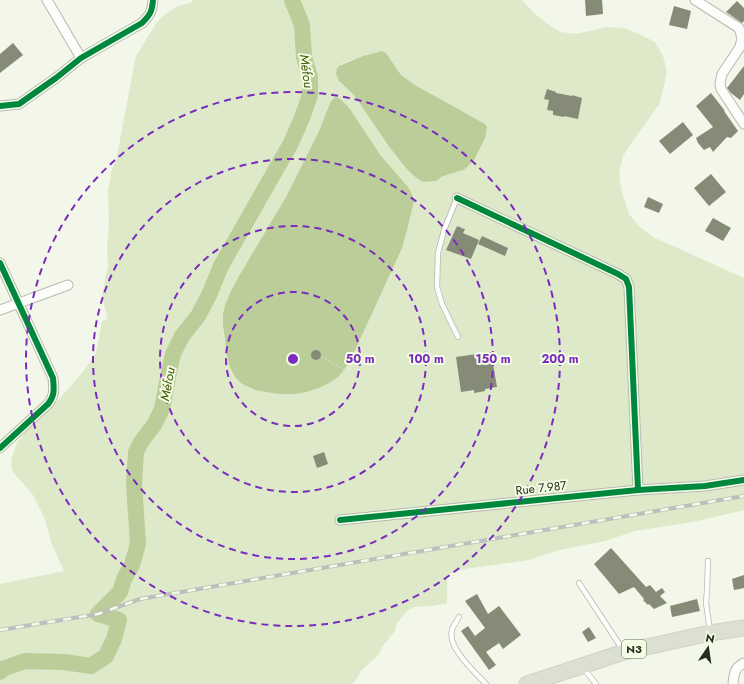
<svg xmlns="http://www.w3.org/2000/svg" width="744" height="684" font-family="Jost,sans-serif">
  <rect width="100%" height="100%" fill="#f2f7e9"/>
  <path fill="#dde9c9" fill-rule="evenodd" d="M193 0H522L533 12 546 23 560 32 576 34 607 27 624 28 639 34 655 42 663 56 667 72 660 103 632 142 623 156 619 172 621 189 629 214 640 227 653 237 744 278V510L698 521 635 531 605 541 559 550 529 560 464 569 447 575V603L431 606 414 607 407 611 397 623 395 631 382 647 379 654 361 671 357 678 352 684H0V584L64 571 51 542 45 519 33 495 14 473 11 466 12 457 17 443 27 430 43 414 55 404 82 373 96 353 102 321 108 319 102 296 108 265 107 248 109 224 108 190 112 168 116 161 136 56 157 22 163 16 176 7 192 2ZM382 51 386 53 401 75 415 85 485 124 487 127 463 170 447 175 441 177 437 181 426 182 388 145 354 95 339 81 341 64 363 56ZM335 97 339 98 342 99 350 109 381 156 389 166 407 230 401 248 352 357 319 388 307 392 296 394H279L266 392 255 390 242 384 235 377 224 338 223 314 225 305 231 291 239 276 287 195 319 131 330 103Z"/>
  <g fill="#bbcd98">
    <polygon points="382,51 386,53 401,75 415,85 485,124 487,127 485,138 474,160 466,168 463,170 447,175 441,177 437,181 426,182 421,181 413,175 406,168 388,145 354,95 339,81 336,74 337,68 339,66 363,56"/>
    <polygon points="335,97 339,98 342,100 350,109 381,156 408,187 411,192 414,201 407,230 402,248 352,357 346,367 339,376 331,382 319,388 307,392 296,394 279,394 266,392 255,390 242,384 235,377 230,367 227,356 223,325 223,314 225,305 231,291 239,276 287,195 319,131 330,103 332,100"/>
  </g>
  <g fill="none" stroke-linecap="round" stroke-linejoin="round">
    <polyline stroke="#bbcd98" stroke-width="16" points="0,672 2,669 25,661 64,662 91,666 106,656 114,639 119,620 98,614 120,592 124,579 132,565 138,544 134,483 136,452 141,442 154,425 162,409 168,377 173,354 182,336 198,316 209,295 221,266 291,143 302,118 310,95 310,77 304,57 302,25 292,0"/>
  </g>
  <g fill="#858b76">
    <polygon points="585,0 602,0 603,14 586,16"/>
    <polygon points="737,1 744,8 744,21 742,23 726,12"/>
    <polygon points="674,6 691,11 687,29 669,25"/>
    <polygon points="13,43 23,55 0,73 0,54"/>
    <polygon points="744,66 744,94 740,100 731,93 727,88"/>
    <polygon points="547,89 556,92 556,93 572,96 572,95 582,98 578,119 564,116 564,117 553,115 553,111 547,110 549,100 544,99"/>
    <polygon points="711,93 725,111 724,111 738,131 731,138 727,137 713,152 710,147 704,150 698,143 696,138 713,127 696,106"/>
    <polygon points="683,122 693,135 670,154 659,141"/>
    <polygon points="711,174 726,192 709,206 694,188"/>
    <polygon points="648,197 663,204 659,213 644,207"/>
    <polygon points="713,218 731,228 723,241 705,231"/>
    <polygon points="457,226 465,229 463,233 479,240 471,259 446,250"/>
    <polygon points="482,236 508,248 505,256 478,244"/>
    <circle cx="316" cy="355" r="5"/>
    <polygon points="491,352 497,387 485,389 485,391 474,393 474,390 461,392 456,357"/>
    <polygon points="324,452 328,464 317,468 313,456"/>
    <polygon points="611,548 646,587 650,585 656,592 662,588 665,592 660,596 667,603 654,609 649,604 648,605 643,600 644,599 634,587 619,594 594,564"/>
    <polygon points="744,575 744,588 734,590 732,579"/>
    <polygon points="477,594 488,614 499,606 521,635 503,649 499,643 486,652 496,665 489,670 461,631 468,626 475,636 485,628 465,601"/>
    <polygon points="697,599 700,611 672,617 670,606"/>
    <polygon points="589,627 596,638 588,642 582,632"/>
  </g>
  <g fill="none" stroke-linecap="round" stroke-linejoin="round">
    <g stroke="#b6baaf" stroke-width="6">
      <g id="service">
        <polyline points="457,198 444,230 438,253 437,287 442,304 458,337"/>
        <polyline points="708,561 707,591 706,603 710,631"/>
        <polyline points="579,583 623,650"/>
        <path d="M459 617C457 621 453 626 452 630 447 648 475 672 486 684"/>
        <polyline points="584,669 596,684"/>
      </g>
    </g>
    <g stroke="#b6baaf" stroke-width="11">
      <g id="minor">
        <polyline points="47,0 81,58"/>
        <polyline points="695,0 739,28 742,38 740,47 722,74 720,83 721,89 744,124"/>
        <path d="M0 106 19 104 56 78 81 58 142 23C150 15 152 12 153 0"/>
        <polyline points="457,198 618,274 626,279 629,287 638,490"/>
        <path d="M0 263 53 378C54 389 55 396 48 404L0 448"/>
        <polyline points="0,310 68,285"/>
        <polyline points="340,520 638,490 705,486 744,480"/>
        <path d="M733 684C734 674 734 668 744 663"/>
      </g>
    </g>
    <g stroke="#cfd2cb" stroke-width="17">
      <polyline id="trunk" points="527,684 624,652 710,633 744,628"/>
    </g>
    <g stroke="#e0e2de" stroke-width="1.5" stroke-dasharray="1 3" stroke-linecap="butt">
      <polyline points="456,227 457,225 464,229"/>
      <polyline points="511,245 516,246"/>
      <polyline points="529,314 532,309 533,302"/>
      <polyline points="472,343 473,350"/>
      <polyline points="322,357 344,370"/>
      <polyline points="497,357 502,356"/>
      <polyline points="445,365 448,364"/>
    </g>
    <use href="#service" stroke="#fdfefc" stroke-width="4.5"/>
    <use href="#minor" stroke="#fdfefc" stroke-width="9"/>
    <use href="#trunk" stroke="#dce0d0" stroke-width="15"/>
    <g stroke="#bebfbc" stroke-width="4">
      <polyline id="rail" points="0,630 98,614 140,599 744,496"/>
    </g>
    <use href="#rail" stroke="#f3fde3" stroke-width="2.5" stroke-dasharray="8" stroke-linecap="butt"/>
    <g stroke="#f3fde3" stroke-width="8">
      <g id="cycleway">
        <path d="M0 106 19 104 56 78 81 58 142 23C150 15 152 12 153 0"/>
        <polyline points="457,198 618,274 626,279 629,287 638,490"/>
        <path d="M0 263 53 378C54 389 55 396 48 404L0 448"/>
        <polyline points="340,520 638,490 705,486 744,480"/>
      </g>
    </g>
    <use href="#cycleway" stroke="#00873e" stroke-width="6"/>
  </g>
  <g fill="none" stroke="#7b2cbf" stroke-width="2" stroke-dasharray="7 5">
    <circle cx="293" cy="359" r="67"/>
    <circle cx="293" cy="359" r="133"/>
    <circle cx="293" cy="359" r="200"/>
    <circle cx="293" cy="359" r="267"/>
  </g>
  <g text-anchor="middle" stroke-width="4" stroke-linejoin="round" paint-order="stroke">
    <rect fill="#f3fde3" stroke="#656b5c" stroke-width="1" x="622" y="640" width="24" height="18" rx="3"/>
    <g font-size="11" font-weight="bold" fill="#282c22">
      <text x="634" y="653">N3</text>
    </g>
    <g font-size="12" fill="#282c22" stroke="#f3fde3">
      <text transform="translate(541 488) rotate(-6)" y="4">Rue 7.987</text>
    </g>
    <g font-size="13" font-style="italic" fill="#435606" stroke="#f3fde3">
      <text transform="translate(307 71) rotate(82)" y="5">Méfou</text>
      <text transform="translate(167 384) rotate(-79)" y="5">Méfou</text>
    </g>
  </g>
  <circle cx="293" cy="359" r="6" fill="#7b2cbf" stroke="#f3fde3" stroke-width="2"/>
  <g font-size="12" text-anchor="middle" font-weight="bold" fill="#7b2cbf" stroke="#f3fde3" stroke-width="4" stroke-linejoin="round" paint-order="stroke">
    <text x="360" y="363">50 m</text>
    <text x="426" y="363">100 m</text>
    <text x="493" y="363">150 m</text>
    <text x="560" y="363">200 m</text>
  </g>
  <g transform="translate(708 648) rotate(13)" stroke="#f3fde3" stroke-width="3" paint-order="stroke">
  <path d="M0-3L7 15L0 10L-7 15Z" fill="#282c22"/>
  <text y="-6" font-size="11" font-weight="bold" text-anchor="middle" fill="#282c22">N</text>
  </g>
</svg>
